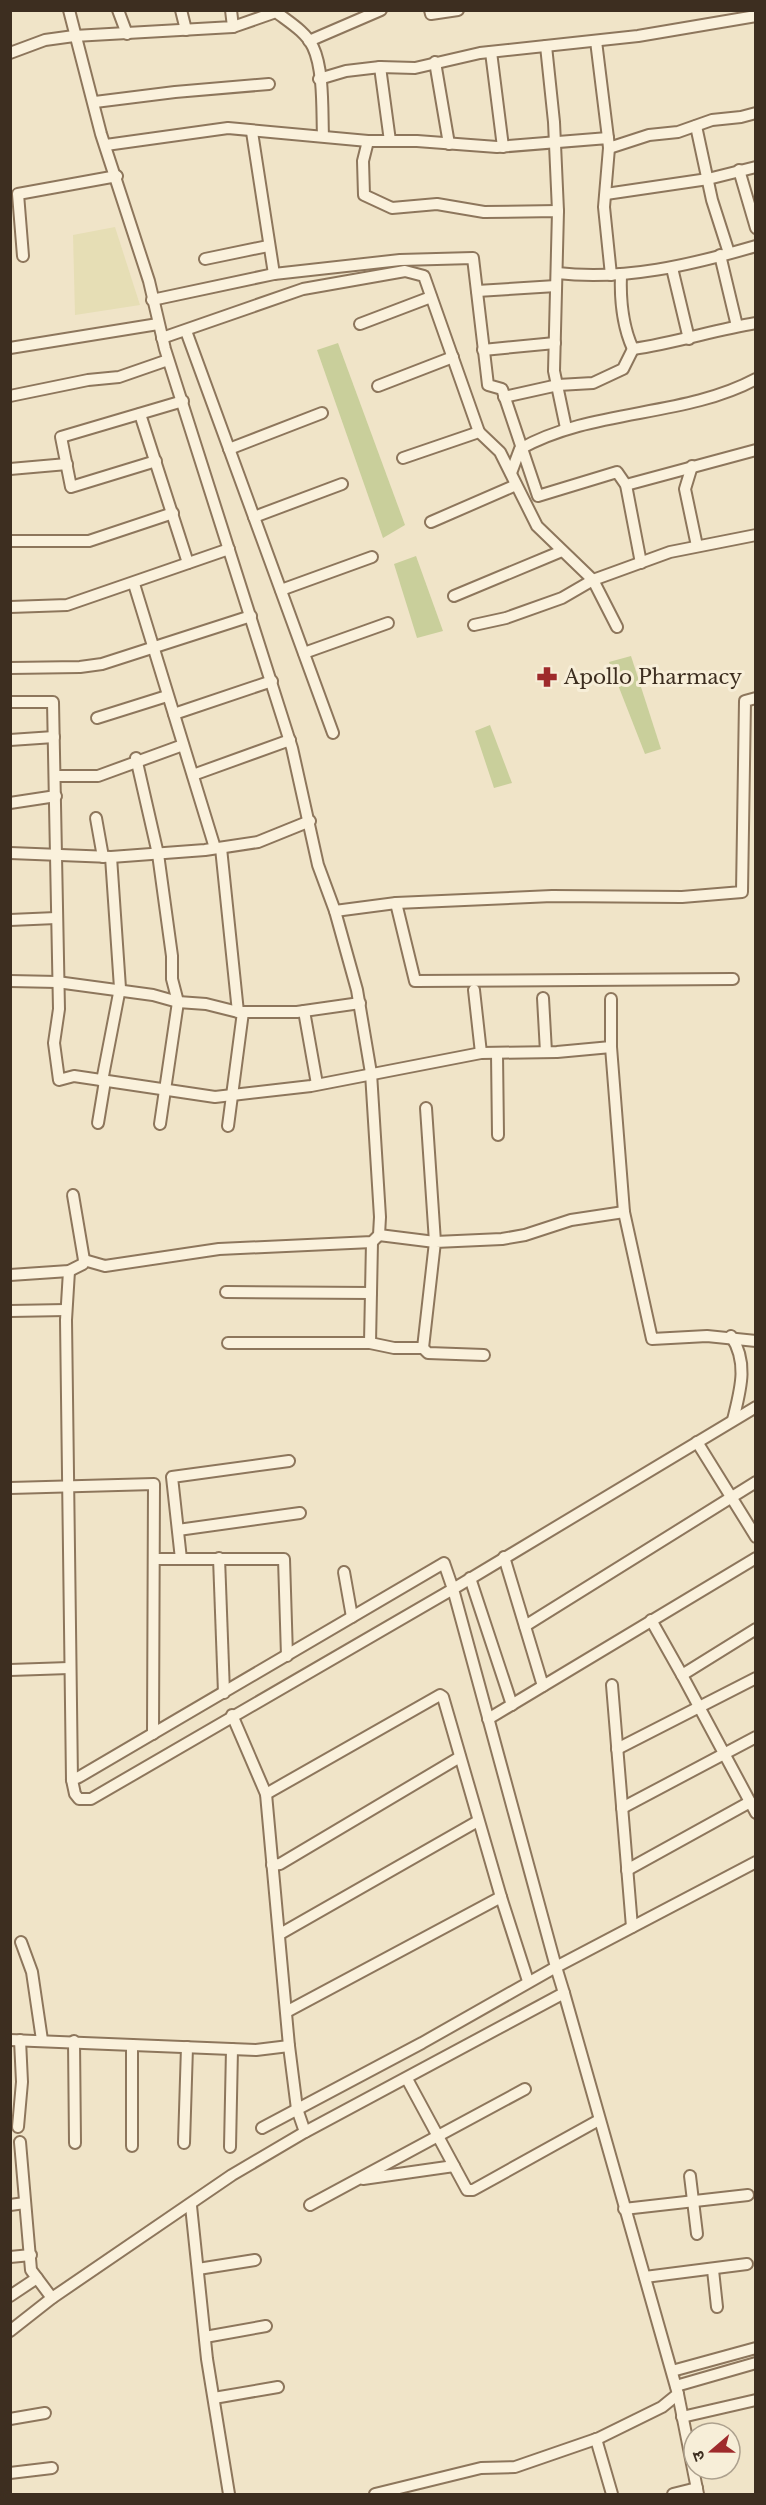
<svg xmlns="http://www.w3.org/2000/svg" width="766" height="2505" font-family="'Libre Baskerville','Noto Sans Devanagari',serif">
  <rect width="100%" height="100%" fill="#f0e4c8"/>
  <polygon fill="#e6deb5" points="115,227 140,305 75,315 73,235"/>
  <g fill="#c9cf9b">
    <polygon points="338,343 405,525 383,538 317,350"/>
    <polygon points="416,556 443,631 417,638 394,564"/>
    <polygon points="631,656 661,749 645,754 609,662"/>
    <polygon points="490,725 512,783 494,788 475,731"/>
  </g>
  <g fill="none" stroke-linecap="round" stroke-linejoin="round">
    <g stroke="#8d765c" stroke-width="14">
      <g id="minor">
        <polyline points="69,10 101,134 149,281 165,349 292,748 318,865 335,911 357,990 371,1073 380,1217 379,1235 372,1242 219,1249 105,1266 84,1260"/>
        <polyline points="118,10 127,34"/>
        <polyline points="181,10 186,30"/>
        <polyline points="430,10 431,14 458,10"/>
        <path d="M233 27 276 12C289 22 306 32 313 47 324 70 322 112 323 136"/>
        <polyline points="309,41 381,10"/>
        <polyline points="596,41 608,138"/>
        <polyline points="546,46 554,122 558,211"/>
        <polyline points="491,52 503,147"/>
        <polyline points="10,53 45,40 74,36 233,27 231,10"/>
        <polyline points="435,62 449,144"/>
        <polyline points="380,67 390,141"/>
        <polyline points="319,79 346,71 380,67 415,68 480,53 638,36 756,16"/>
        <polyline points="95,102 175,92 269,84"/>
        <polyline points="696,126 712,200 729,253"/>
        <polyline points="252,132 274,274"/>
        <polyline points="368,141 363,161 364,195 392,208 437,204 484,212 558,211 554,371 566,428"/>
        <polyline points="106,145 228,128 368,141 417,141 497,147 608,138 609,148 649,135 678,132 712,120 741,117 756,113"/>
        <polyline points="609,148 604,207 611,275"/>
        <polyline points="739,170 756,228"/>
        <polyline points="606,194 708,179 756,167"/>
        <polyline points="720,255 737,326"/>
        <polyline points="23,256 18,194 117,176"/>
        <polyline points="205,259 268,246"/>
        <polyline points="672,268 689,339"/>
        <path d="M557 273C624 281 691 265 756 246"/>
        <path d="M621 274C620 299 622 325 633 349 675 343 714 330 756 323"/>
        <polyline points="477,291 556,286"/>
        <polyline points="152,300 274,274 400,260 473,258 488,385 502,389 538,496 617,472 626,485 641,563"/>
        <polyline points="360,324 431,297"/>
        <polyline points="186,331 333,733"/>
        <polyline points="162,338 303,289 405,271 424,276 479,432"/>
        <polyline points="10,348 158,324"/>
        <polyline points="483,350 555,343"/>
        <polyline points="378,386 453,357"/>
        <polyline points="10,396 88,380 119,377 168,360"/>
        <polyline points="504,397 558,385 593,383 623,369 633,349"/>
        <polyline points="140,414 188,563"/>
        <polyline points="229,449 322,413"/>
        <polyline points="403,458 479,432 500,452 537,526 593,580 617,627"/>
        <polyline points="156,461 71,487 61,437 183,401"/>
        <polyline points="692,466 685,489 697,546"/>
        <polyline points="10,469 67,464"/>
        <path d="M511 473 520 449C593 408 683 418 756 379"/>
        <polyline points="626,485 756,450"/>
        <polyline points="254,517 342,484"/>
        <polyline points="431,522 516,485"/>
        <polyline points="10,541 89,541 173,513"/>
        <polyline points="134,584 215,848"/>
        <polyline points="281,590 372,557"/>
        <polyline points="454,596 562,551"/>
        <polyline points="10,607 67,605 229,549"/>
        <polyline points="474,625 506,618 562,598 593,580 670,552 756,535"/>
        <polyline points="304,653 388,623"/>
        <polyline points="10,668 80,667 102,664 251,616"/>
        <polyline points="10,702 53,702 59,1009 54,1043 59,1080 74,1076 215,1097 311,1086 481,1053 557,1052 611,1047 624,1212 652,1339 707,1336 756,1341"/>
        <polyline points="174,714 272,681"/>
        <polyline points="97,718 167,696"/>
        <polyline points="10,740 54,737"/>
        <polyline points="136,758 158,854 172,956 172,979 178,1002 160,1124"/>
        <polyline points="193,775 290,740"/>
        <polyline points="55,776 98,776 183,745"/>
        <polyline points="10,803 56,796"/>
        <polyline points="96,818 103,857"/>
        <polyline points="221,848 238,1012"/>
        <polyline points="10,853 111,857 205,850 258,842 310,821"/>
        <polyline points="396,903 415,981 733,979"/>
        <polyline points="335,911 396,903 552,896 682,897 742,892 745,701 756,698"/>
        <polyline points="10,920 56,918"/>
        <polyline points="10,981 57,982 153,995 178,1002 206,1004 238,1012 297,1012 360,1003"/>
        <polyline points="474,990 481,1053"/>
        <polyline points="543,998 546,1052"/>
        <polyline points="611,999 611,1047"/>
        <polyline points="304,1011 317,1084"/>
        <polyline points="497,1054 498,1135"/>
        <polyline points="102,1081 120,988 111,857"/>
        <polyline points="98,1123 105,1081"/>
        <polyline points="228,1126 243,1012"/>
        <polyline points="73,1195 84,1260"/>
        <polyline points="379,1235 435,1242 426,1108"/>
        <polyline points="69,1271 66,1320 72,1780"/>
        <polyline points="10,1275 69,1271 83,1264 84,1260"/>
        <polyline points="226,1292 371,1293"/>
        <polyline points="10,1311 66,1310"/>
        <path d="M731 1336C749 1363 740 1391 733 1420"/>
        <polyline points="228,1343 370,1343 394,1348 423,1348"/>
        <polyline points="370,1343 372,1242"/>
        <polyline points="484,1355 428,1353 423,1348 435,1242 502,1239 525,1235 571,1220 624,1212"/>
        <polyline points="756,1407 453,1589 91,1799 79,1799 75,1794 72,1780 79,1777 444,1563 453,1589 556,1967 756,1862"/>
        <polyline points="697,1442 756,1537"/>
        <polyline points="10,1488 154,1484 153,1734"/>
        <polyline points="178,1530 300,1513"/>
        <polyline points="504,1557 543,1686"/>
        <polyline points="219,1558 224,1693"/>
        <polyline points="154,1559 284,1559 287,1656"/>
        <polyline points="181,1559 172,1477 289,1461"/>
        <polyline points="344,1572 352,1617"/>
        <polyline points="470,1578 512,1705"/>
        <polyline points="651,1620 682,1675 756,1629"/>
        <polyline points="525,1626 756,1482"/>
        <polyline points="10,1670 69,1668"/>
        <polyline points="682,1675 756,1813"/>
        <polyline points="612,1685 632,1927"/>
        <polyline points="232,1715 266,1794 289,2046 297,2109 305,2132"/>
        <polyline points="488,1719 756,1558"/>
        <polyline points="617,1749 756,1678"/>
        <polyline points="266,1794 440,1695 443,1697 501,1897 288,2011"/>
        <polyline points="622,1808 756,1737"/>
        <polyline points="272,1865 280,1864 460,1757"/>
        <polyline points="627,1870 750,1802"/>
        <polyline points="501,1897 528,1981"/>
        <polyline points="280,1934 478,1821"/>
        <polyline points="21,1942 32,1972 42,2040"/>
        <polyline points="10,2040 256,2050 289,2046"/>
        <polyline points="74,2041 75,2143"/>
        <polyline points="132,2045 132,2146"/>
        <polyline points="407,2079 467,2190 473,2190 599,2120"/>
        <polyline points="18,2127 22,2082 20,2040"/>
        <polyline points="262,2128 422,2043 556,1967 564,1993"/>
        <polyline points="20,2142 31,2270 52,2298"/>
        <polyline points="184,2143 187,2047"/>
        <polyline points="230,2147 232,2049"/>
        <polyline points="690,2176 697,2234"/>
        <polyline points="363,2179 454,2166"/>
        <polyline points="10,2205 25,2203"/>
        <polyline points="310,2205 525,2089"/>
        <polyline points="191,2206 207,2359 229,2494"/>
        <polyline points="624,2209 748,2195"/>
        <polyline points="10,2257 31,2255"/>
        <polyline points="198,2269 255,2260"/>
        <polyline points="713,2270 717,2307"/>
        <polyline points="645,2277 747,2264"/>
        <polyline points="10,2296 37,2278"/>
        <polyline points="10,2331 52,2298 232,2175 305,2132 564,1993 678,2394 662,2407 599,2438 515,2467 481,2468 375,2494"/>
        <polyline points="205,2337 266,2326"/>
        <polyline points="672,2371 756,2348"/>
        <polyline points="676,2386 756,2363"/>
        <polyline points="678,2394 698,2494"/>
        <polyline points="214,2398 278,2387"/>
        <polyline points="682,2417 756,2400"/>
        <polyline points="10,2419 45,2413"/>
        <polyline points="596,2439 612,2494"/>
        <polyline points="10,2473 52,2468"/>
        <polyline points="673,2494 697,2488"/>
      </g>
    </g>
    <use href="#minor" stroke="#faf1dc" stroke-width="10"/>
  </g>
  <defs>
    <g id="pharmacy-bare" transform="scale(1.62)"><path d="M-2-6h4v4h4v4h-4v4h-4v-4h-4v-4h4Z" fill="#9e2a2b" stroke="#f7eed8" stroke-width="2.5" paint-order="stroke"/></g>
  </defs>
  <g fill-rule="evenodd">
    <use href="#pharmacy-bare" x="547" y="677"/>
  </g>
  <g text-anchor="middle" stroke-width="6" stroke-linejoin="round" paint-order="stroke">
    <g font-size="20" fill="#3d2e20" stroke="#f7eed8" text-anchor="start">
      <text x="564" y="684">Apollo Pharmacy</text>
    </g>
  </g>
  <rect width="766" height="2505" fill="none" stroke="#3d2e20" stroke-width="24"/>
  <g transform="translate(712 2451) rotate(250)"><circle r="28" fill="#f7eed8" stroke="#ada18e" stroke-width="1.5"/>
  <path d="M0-4.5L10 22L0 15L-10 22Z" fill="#9e2a2b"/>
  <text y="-9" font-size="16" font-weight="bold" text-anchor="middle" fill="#3d2e20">उ</text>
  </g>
</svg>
